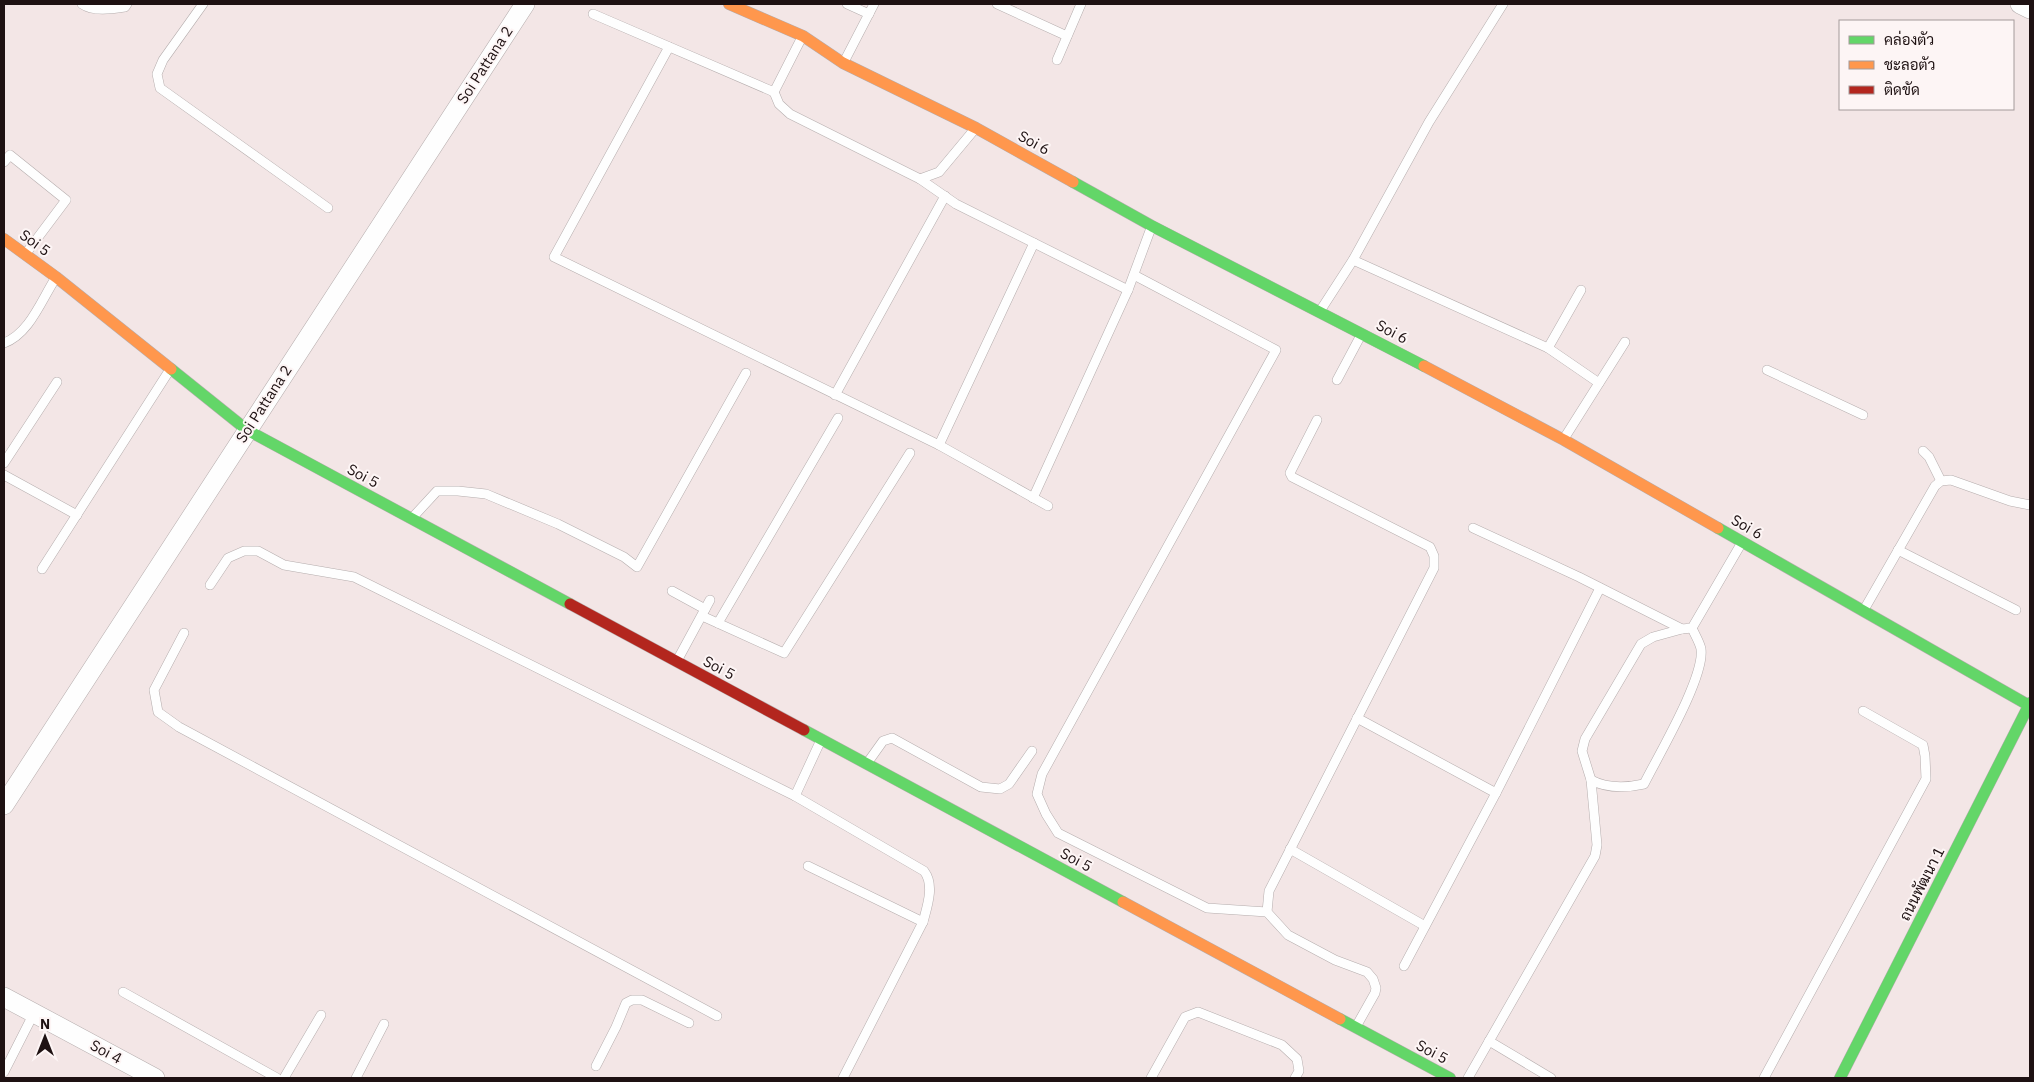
<svg xmlns="http://www.w3.org/2000/svg" width="2034" height="1082" font-family="'IBM Plex Sans',Sarabun,sans-serif">
  <rect width="100%" height="100%" fill="#fbf7f7"/>
  <path fill="#f3e6e6" fill-rule="evenodd" d="M4 4H2030V1078H4ZM1840 21H2013V109H1840Z"/>
  <g fill="none" stroke-linecap="round" stroke-linejoin="round">
    <g stroke="#b5adad" stroke-width="10">
      <g id="lane">
        <path d="M82 4C93 12 112 9 125 7L127 4"/>
        <polyline points="203,4 163,60 157,74 160,88 328,208"/>
        <polyline points="847,4 869,14"/>
        <polyline points="997,4 1067,36"/>
        <polyline points="593,14 774,92 801,39"/>
        <polyline points="669,47 554,257 939,445 1034,243"/>
        <polyline points="845,60 874,4"/>
        <polyline points="1057,60 1081,4"/>
        <polyline points="774,92 779,104 790,114 920,179 939,172 974,130"/>
        <polyline points="4,162 10,155 66,200 27,252"/>
        <polyline points="920,179 956,204 1128,290"/>
        <polyline points="1353,260 1548,348"/>
        <polyline points="1134,275 1276,350 1042,774 1037,794 1046,814 1058,833 1207,908 1267,912"/>
        <polyline points="1581,290 1548,348 1599,383"/>
        <polyline points="1322,308 1353,260 1429,122 1503,4"/>
        <path d="M4 343C29 334 41 301 55 279"/>
        <polyline points="1767,370 1863,415"/>
        <polyline points="1337,380 1361,335"/>
        <polyline points="835,395 945,196"/>
        <polyline points="1317,420 1290,473 1292,477 1430,547 1434,556 1434,568 1269,891 1267,912 1288,935 1335,960 1367,972 1373,979 1376,988 1375,993 1357,1025"/>
        <polyline points="1565,437 1625,342"/>
        <polyline points="939,445 1048,506"/>
        <polyline points="1923,451 1929,457 1941,481"/>
        <polyline points="4,463 57,382"/>
        <polyline points="4,475 77,515"/>
        <polyline points="1033,498 1128,290 1151,228"/>
        <polyline points="413,517 437,491 458,491 486,494 558,524 624,557 637,567 746,373"/>
        <polyline points="1473,528 1579,577 1682,629 1692,628 1741,544"/>
        <polyline points="1898,550 2016,610"/>
        <polyline points="42,569 169,371"/>
        <polyline points="210,585 228,558 244,551 258,551 284,565 354,577 795,796 820,742"/>
        <polyline points="672,591 705,609"/>
        <polyline points="1865,608 1935,486 1941,481 1951,480 2010,501 2030,505"/>
        <polyline points="702,616 784,653 910,453"/>
        <polyline points="718,623 838,418"/>
        <polyline points="184,633 154,690 158,712 179,727 717,1016"/>
        <polyline points="678,659 710,600"/>
        <polyline points="1357,718 1496,793"/>
        <polyline points="868,762 883,741 892,738 981,787 1000,789 1009,784 1032,751"/>
        <polyline points="1591,780 1582,751 1585,739 1641,644 1653,637 1682,629"/>
        <path d="M795 796 924 871C935 885 927 907 923 922L843 1078"/>
        <polyline points="1290,849 1425,926"/>
        <polyline points="808,866 923,922"/>
        <polyline points="1404,966 1496,793 1600,588"/>
        <polyline points="123,992 277,1078"/>
        <polyline points="1489,1041 1551,1078"/>
        <polyline points="596,1066 616,1027 626,1003 632,1000 642,1000 689,1023"/>
        <polyline points="4,1072 34,1013"/>
        <polyline points="284,1078 321,1015"/>
        <polyline points="356,1078 384,1024"/>
        <polyline points="1151,1078 1185,1017 1198,1012 1282,1045 1297,1059 1299,1071 1295,1078"/>
        <path d="M1468 1078 1595 856 1597 845 1591 780C1608 789 1626 788 1644 784 1658 756 1705 677 1701 649 1700 643 1695 635 1692 628"/>
        <polyline points="1764,1078 1926,779 1925,756 1923,745 1863,711"/>
      </g>
    </g>
    <g stroke="#b5adad" stroke-width="20">
      <g id="street">
        <polyline points="2020,4 2030,9"/>
        <polyline points="4,805 525,4"/>
        <polyline points="4,997 155,1078"/>
      </g>
    </g>
    <g stroke="#b5adad" stroke-width="12">
      <g id="fast">
        <polyline points="1073,182 1152,226 1424,366"/>
        <polyline points="171,369 247,430 570,604"/>
        <polyline points="1718,528 2030,706"/>
        <polyline points="804,730 1123,902"/>
        <polyline points="1340,1019 1450,1078"/>
        <polyline points="1840,1078 2030,703"/>
      </g>
    </g>
    <g stroke="#b5adad" stroke-width="12">
      <g id="slow">
        <polyline points="729,4 803,36 843,63 976,128 1073,182"/>
        <polyline points="4,239 56,277 171,369"/>
        <polyline points="1424,366 1564,440 1718,528"/>
        <polyline points="1123,902 1340,1019"/>
      </g>
    </g>
    <g stroke="#b5adad" stroke-width="12">
      <polyline id="jam" points="570,604 804,730"/>
    </g>
    <use href="#lane" stroke="#fefefe" stroke-width="9"/>
    <use href="#street" stroke="#fefefe" stroke-width="19"/>
    <use href="#fast" stroke="#63d668" stroke-width="11"/>
    <use href="#slow" stroke="#ff974d" stroke-width="11"/>
    <use href="#jam" stroke="#b3261e" stroke-width="11"/>
  </g>
  <g text-anchor="middle" stroke-width="4" stroke-linejoin="round" paint-order="stroke">
    <g font-size="15" fill="#1e1112" stroke="#fdf5f5">
      <text transform="translate(485 65) rotate(-57)" y="5">Soi Pattana 2</text>
      <text transform="translate(1034 143) rotate(29)" y="5">Soi 6</text>
      <text transform="translate(35 243) rotate(36)" y="5">Soi 5</text>
      <text transform="translate(1392 332) rotate(28)" y="5">Soi 6</text>
      <text transform="translate(264 404) rotate(-57)" y="5">Soi Pattana 2</text>
      <text transform="translate(363 476) rotate(28)" y="5">Soi 5</text>
      <text transform="translate(1747 527) rotate(30)" y="5">Soi 6</text>
      <text transform="translate(719 668) rotate(28)" y="5">Soi 5</text>
      <text transform="translate(1076 860) rotate(28)" y="5">Soi 5</text>
      <text transform="translate(1922 884) rotate(-63)" y="5">ถนนพัฒนา 1</text>
      <text transform="translate(106 1052) rotate(28)" y="5">Soi 4</text>
      <text transform="translate(1432 1052) rotate(28)" y="5">Soi 5</text>
    </g>
  </g>
  <rect width="2034" height="1082" fill="none" stroke="#1e1112" stroke-width="10"/>
  <rect x="1839" y="20" width="175" height="90" fill="#fdf5f5" stroke="#a49a9a"/>
  <rect x="1849" y="36" width="25" height="8" fill="#63d668" stroke="#a49a9a"/>
  <text x="1884" y="45" font-size="15" fill="#1e1112">คล่องตัว</text>
  <rect x="1849" y="61" width="25" height="8" fill="#ff974d" stroke="#a49a9a"/>
  <text x="1884" y="70" font-size="15" fill="#1e1112">ชะลอตัว</text>
  <rect x="1849" y="86" width="25" height="8" fill="#b3261e" stroke="#a49a9a"/>
  <text x="1884" y="95" font-size="15" fill="#1e1112">ติดขัด</text>
  <g transform="translate(45 1037)" stroke="#fdf5f5" stroke-width="4" paint-order="stroke">
  <path d="M0-4L9 19L0 12L-9 19Z" fill="#1e1112"/>
  <text y="-8" font-size="14" font-weight="bold" text-anchor="middle" fill="#1e1112">N</text>
  </g>
</svg>
